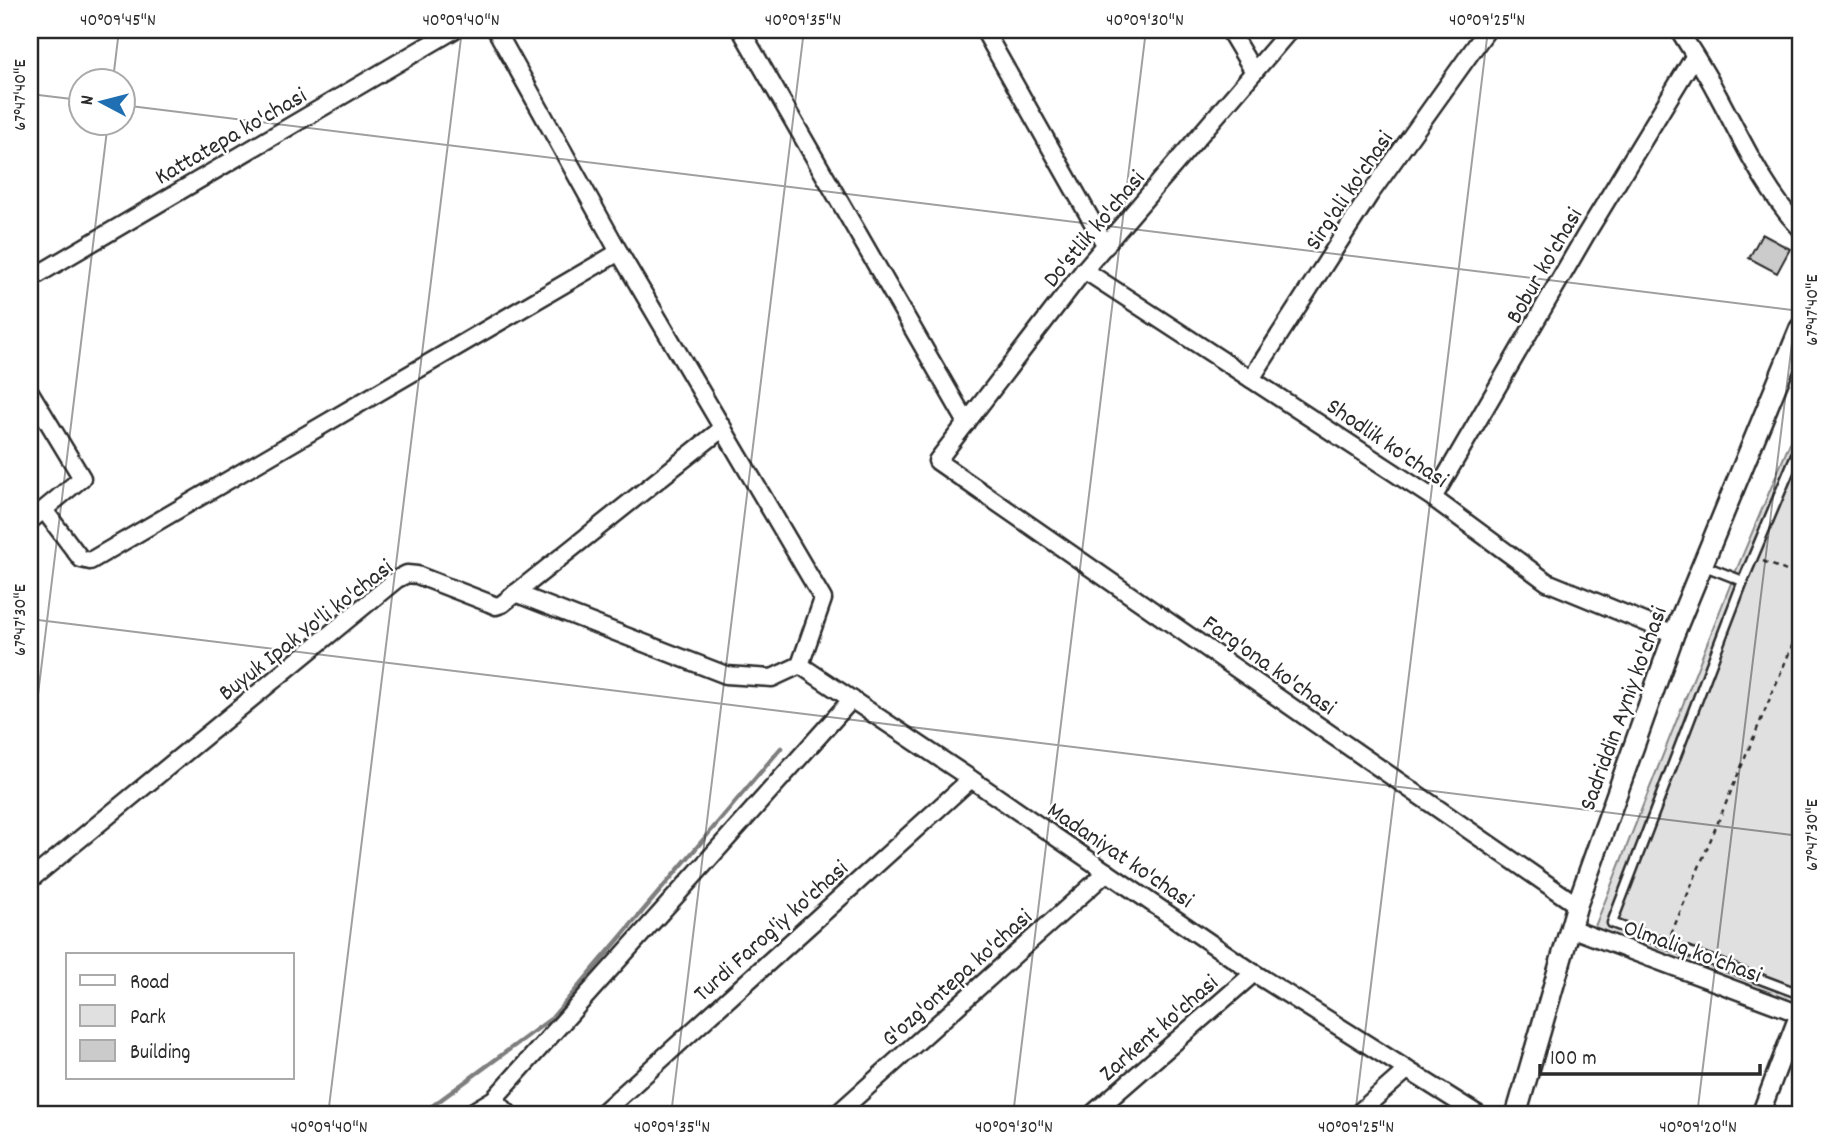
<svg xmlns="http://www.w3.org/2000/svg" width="1830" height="1145" font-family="Dekko,sans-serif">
  <rect width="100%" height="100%" fill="#fff"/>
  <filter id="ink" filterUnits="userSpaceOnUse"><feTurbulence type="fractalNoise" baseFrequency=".0143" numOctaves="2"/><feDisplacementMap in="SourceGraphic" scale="14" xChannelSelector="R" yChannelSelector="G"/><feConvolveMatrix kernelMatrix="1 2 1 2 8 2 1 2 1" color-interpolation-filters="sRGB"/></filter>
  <g filter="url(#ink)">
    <polygon fill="#e0e0e0" stroke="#868686" stroke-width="2" points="1800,419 1800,1007 1594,929 1733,578"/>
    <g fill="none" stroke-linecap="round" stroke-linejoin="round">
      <polyline stroke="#7e7e7e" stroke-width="4.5" points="420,1115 552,1018 781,748"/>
    </g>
    <polygon fill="#cbcbcb" stroke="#2b2b2b" stroke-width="2" points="1762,234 1790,249 1777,273 1749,258"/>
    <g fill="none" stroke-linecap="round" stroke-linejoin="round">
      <g stroke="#2b2b2b" stroke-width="13">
        <g id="service">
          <polyline points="1800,445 1743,581 1612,923 1800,994"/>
          <polyline points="1702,565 1743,581"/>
        </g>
      </g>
      <g stroke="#2b2b2b" stroke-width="21">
        <g id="minor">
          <polyline points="496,30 619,252 823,599 800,665 971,779 1254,973 1479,1115"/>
          <polyline points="741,30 967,423"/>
          <polyline points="984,30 1106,246"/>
          <polyline points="1229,30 1254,72"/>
          <polyline points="1290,30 1084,270 937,461 1577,905"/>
          <path d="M1679 30C1691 50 1704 69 1715 90 1741 137 1763 189 1800 228"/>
          <polyline points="1084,270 1433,498 1547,582 1674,634"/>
          <polyline points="30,279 454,30"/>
          <polyline points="1251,379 1370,194 1487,30"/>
          <polyline points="30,392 82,478 30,521"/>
          <polyline points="1433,498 1585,236 1694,57"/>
          <polyline points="44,510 81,559 90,561 619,252"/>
          <polyline points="515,593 726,675 772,678 800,665"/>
          <polyline points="30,880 397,579 407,574 417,575 489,603 496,606 502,604 723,428"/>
          <polyline points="1570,928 1800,1014"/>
          <polyline points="467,1115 494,1099"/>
          <polyline points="510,1115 494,1099 852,699"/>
          <polyline points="600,1115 971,779"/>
          <polyline points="836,1115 1107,872"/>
          <polyline points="1091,1115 1254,973"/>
          <polyline points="1356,1115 1407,1070"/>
          <polyline points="1760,1115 1799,1013"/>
        </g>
      </g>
      <g stroke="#2b2b2b" stroke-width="24">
        <polyline id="tertiary" points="1516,1115 1577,905 1674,634 1800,328"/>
      </g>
      <g stroke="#2b2b2b" stroke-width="2.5" stroke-dasharray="5 5" stroke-linecap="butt">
        <polyline points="1763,561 1800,577"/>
        <polyline points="1671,934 1800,627"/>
      </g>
      <use href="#service" stroke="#fff" stroke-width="8"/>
      <use href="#minor" stroke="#fff" stroke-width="16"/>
      <use href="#tertiary" stroke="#fff" stroke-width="19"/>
    </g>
  </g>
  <path fill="none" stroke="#2b2b2b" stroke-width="2" stroke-opacity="0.45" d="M113 80 119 30M30 94 80 100M122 105 1800 311M30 619 1800 836M30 760 108 122M328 1115 462 30M671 1115 804 30M1013 1115 1146 30M1355 1115 1488 30M1697 1115 1800 278"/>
  <g text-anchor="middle" stroke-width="5" stroke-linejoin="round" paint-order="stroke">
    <g font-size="24" fill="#2b2b2b" stroke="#fff">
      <text transform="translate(230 135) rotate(-30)" y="8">Kattatepa ko'chasi</text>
      <text transform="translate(1348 190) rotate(-56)" y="8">Sirg'ali ko'chasi</text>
      <text transform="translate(1093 228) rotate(-50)" y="8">Do'stlik ko'chasi</text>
      <text transform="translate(1543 265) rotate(-60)" y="8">Bobur ko'chasi</text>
      <text transform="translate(1388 442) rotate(34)" y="8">Shodlik ko'chasi</text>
      <text transform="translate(305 629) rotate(-38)" y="8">Buyuk Ipak Yo'li ko'chasi</text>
      <text transform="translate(1270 664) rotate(35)" y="8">Farg'ona ko'chasi</text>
      <text transform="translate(1622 708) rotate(-70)" y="8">Sadriddin Ayniy ko'chasi</text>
      <text transform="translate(1121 854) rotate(34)" y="8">Madaniyat ko'chasi</text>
      <text transform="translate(770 930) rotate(-42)" y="8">Turdi Farog'iy ko'chasi</text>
      <text transform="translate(1693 950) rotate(20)" y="8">Olmaliq ko'chasi</text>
      <text transform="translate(956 977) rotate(-42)" y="8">G'ozg'ontepa ko'chasi</text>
      <text transform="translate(1158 1027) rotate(-41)" y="8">Zarkent ko'chasi</text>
    </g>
  </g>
  <rect width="1830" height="1145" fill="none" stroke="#fff" stroke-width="77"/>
  <rect x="66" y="953" width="228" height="126" fill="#ffffff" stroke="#aaaaaa" stroke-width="2"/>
  <rect x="80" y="975" width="35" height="10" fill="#ffffff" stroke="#aaaaaa" stroke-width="2"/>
  <text x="130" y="988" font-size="21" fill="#2b2b2b">Road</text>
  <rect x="80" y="1005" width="35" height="21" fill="#e0e0e0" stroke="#aaaaaa" stroke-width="2"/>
  <text x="130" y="1023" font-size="21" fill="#2b2b2b">Park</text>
  <rect x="80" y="1040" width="35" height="21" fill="#cbcbcb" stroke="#aaaaaa" stroke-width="2"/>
  <text x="130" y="1058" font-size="21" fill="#2b2b2b">Building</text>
  <g transform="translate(102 102) rotate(277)"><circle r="33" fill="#ffffff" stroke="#aaaaaa" stroke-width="2"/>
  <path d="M0-5L12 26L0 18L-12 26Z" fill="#1f6fb2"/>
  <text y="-10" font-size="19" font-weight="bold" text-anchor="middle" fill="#2b2b2b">N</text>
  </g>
  <path d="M1540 1064v10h220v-10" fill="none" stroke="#2b2b2b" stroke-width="3.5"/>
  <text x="1550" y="1064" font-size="21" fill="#2b2b2b" stroke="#ffffff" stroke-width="5" paint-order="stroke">100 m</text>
  <rect x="38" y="38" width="1754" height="1068" fill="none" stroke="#2b2b2b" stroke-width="2.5"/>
  <g font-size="18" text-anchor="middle" fill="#2b2b2b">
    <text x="118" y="25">40°09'45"N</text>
    <text x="461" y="25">40°09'40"N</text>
    <text x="803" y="25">40°09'35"N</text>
    <text x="1145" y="25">40°09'30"N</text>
    <text x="1487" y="25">40°09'25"N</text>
    <text transform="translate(19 95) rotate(-90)" y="6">67°47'40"E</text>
    <text transform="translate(1811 310) rotate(-90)" y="6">67°47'40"E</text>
    <text transform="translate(19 620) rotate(-90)" y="6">67°47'30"E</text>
    <text transform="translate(1811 835) rotate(-90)" y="6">67°47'30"E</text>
    <text x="329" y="1132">40°09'40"N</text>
    <text x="672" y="1132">40°09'35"N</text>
    <text x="1014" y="1132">40°09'30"N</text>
    <text x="1356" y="1132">40°09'25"N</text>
    <text x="1698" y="1132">40°09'20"N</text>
  </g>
</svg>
